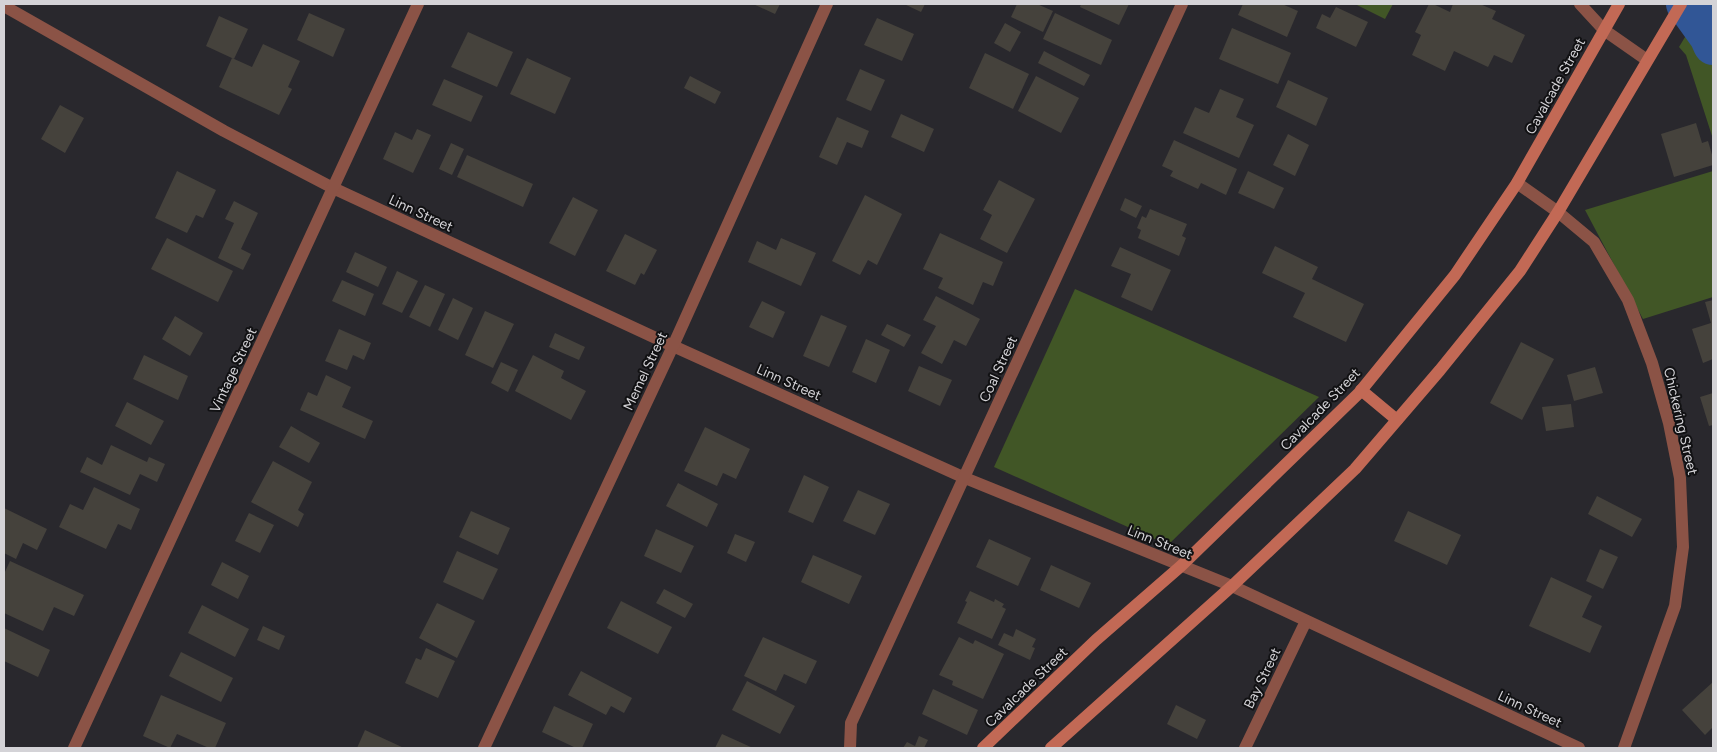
<svg xmlns="http://www.w3.org/2000/svg" width="1717" height="752" font-family="Figtree,sans-serif">
  <rect width="100%" height="100%" fill="#29282d"/>
  <g fill="#415626">
    <polygon points="1355,4 1393,4 1385,19"/>
    <polygon points="1705,4 1713,4 1713,139 1686,55 1679,47"/>
    <polygon points="1713,171 1713,297 1643,319 1585,210"/>
    <polygon points="1075,289 1319,397 1168,545 994,467"/>
  </g>
  <g fill="none" stroke-linecap="round" stroke-linejoin="round">
    <polyline stroke="#315696" stroke-width="40" points="1686,4 1709,36 1713,45"/>
  </g>
  <g fill="#45423c">
    <polygon points="753,4 780,4 775,14"/>
    <polygon points="904,4 925,4 921,12"/>
    <polygon points="1017,4 1037,4 1053,11 1043,32 1011,17"/>
    <polygon points="1081,4 1129,4 1119,25 1080,7"/>
    <polygon points="1243,4 1282,4 1298,11 1287,37 1238,15"/>
    <polygon points="1429,4 1433,4 1450,12 1453,4 1480,4 1496,11 1492,19 1525,35 1512,63 1494,55 1488,67 1454,51 1445,71 1412,55 1421,35 1415,32"/>
    <polygon points="1336,7 1368,22 1356,47 1316,28 1322,14 1330,18"/>
    <polygon points="309,13 345,29 333,57 297,40"/>
    <polygon points="1055,13 1112,40 1101,65 1043,39"/>
    <polygon points="219,16 248,29 234,59 206,46"/>
    <polygon points="877,18 914,34 902,61 864,45"/>
    <polygon points="1005,23 1021,32 1010,52 994,43"/>
    <polygon points="1232,28 1291,53 1278,84 1219,59"/>
    <polygon points="468,32 513,52 497,87 451,67"/>
    <polygon points="263,44 300,61 288,87 292,89 279,115 219,87 232,58 252,67"/>
    <polygon points="1044,51 1090,75 1084,86 1038,63"/>
    <polygon points="985,53 1029,74 1013,109 969,88"/>
    <polygon points="527,58 571,78 555,114 510,94"/>
    <polygon points="860,69 885,80 871,111 846,100"/>
    <polygon points="690,76 721,92 715,104 684,88"/>
    <polygon points="1036,76 1079,98 1061,133 1018,111"/>
    <polygon points="444,79 483,96 471,122 432,105"/>
    <polygon points="1288,80 1328,98 1316,126 1276,107"/>
    <polygon points="1220,89 1244,99 1236,117 1254,125 1239,158 1183,133 1195,107 1209,113"/>
    <polygon points="60,105 84,118 65,153 41,139"/>
    <polygon points="901,114 934,129 924,152 891,137"/>
    <polygon points="837,117 869,131 862,148 847,142 837,165 819,157"/>
    <polygon points="1696,123 1702,143 1708,141 1713,158 1713,165 1674,177 1661,134"/>
    <polygon points="417,129 431,135 413,173 383,159 395,132 412,140"/>
    <polygon points="1288,134 1309,145 1295,176 1273,165"/>
    <polygon points="1174,140 1237,169 1226,195 1201,183 1198,189 1170,176 1173,171 1162,166"/>
    <polygon points="451,143 464,149 452,175 439,169"/>
    <polygon points="467,155 533,184 523,207 457,177"/>
    <polygon points="177,171 216,190 203,218 196,215 187,233 155,218"/>
    <polygon points="1248,171 1284,188 1274,209 1238,193"/>
    <polygon points="999,180 1035,199 1007,253 980,239 992,215 983,210"/>
    <polygon points="865,195 902,214 877,265 868,260 860,275 832,261"/>
    <polygon points="573,197 598,210 575,256 549,243"/>
    <polygon points="1125,198 1142,206 1136,218 1120,210"/>
    <polygon points="234,201 258,213 241,249 251,254 243,270 218,258 234,223 225,219"/>
    <polygon points="1150,209 1187,224 1182,236 1186,238 1179,256 1138,238 1141,230 1137,228 1142,216 1146,218"/>
    <polygon points="940,233 1003,262 993,286 983,282 973,305 938,288 943,278 923,269"/>
    <polygon points="625,234 657,250 644,275 641,273 635,285 606,271"/>
    <polygon points="167,238 233,271 218,302 151,269"/>
    <polygon points="781,238 816,253 801,286 748,262 757,241 776,250"/>
    <polygon points="1275,246 1318,267 1312,279 1364,304 1346,342 1293,317 1305,293 1262,273"/>
    <polygon points="1120,247 1171,270 1152,311 1121,297 1131,274 1111,266"/>
    <polygon points="355,252 387,267 378,287 346,272"/>
    <polygon points="397,271 418,281 402,313 382,304"/>
    <polygon points="342,280 374,294 365,316 332,301"/>
    <polygon points="425,285 445,294 430,327 409,317"/>
    <polygon points="936,296 980,319 966,346 954,340 942,364 921,353 936,326 923,320"/>
    <polygon points="453,298 473,308 458,340 438,330"/>
    <polygon points="1713,300 1713,359 1703,363 1692,329 1711,323 1705,302"/>
    <polygon points="762,301 785,312 773,338 749,327"/>
    <polygon points="485,311 514,324 493,368 465,355"/>
    <polygon points="821,315 847,326 829,367 803,356"/>
    <polygon points="175,316 203,333 190,356 162,339"/>
    <polygon points="887,324 911,335 904,347 881,335"/>
    <polygon points="339,329 371,343 364,360 353,355 347,370 325,361"/>
    <polygon points="555,333 585,347 579,360 549,347"/>
    <polygon points="866,339 890,350 876,383 852,372"/>
    <polygon points="1521,342 1554,359 1522,420 1490,403"/>
    <polygon points="144,355 188,376 178,400 133,379"/>
    <polygon points="533,355 564,371 561,378 586,391 571,420 515,391"/>
    <polygon points="501,362 518,370 508,392 491,383"/>
    <polygon points="919,366 952,380 940,406 908,391"/>
    <polygon points="1595,367 1603,393 1574,401 1567,375"/>
    <polygon points="326,375 351,387 342,407 373,421 365,439 300,410 308,392 317,396"/>
    <polygon points="1713,393 1713,425 1709,426 1700,397"/>
    <polygon points="127,402 164,421 151,445 115,426"/>
    <polygon points="1571,404 1574,427 1546,431 1542,407"/>
    <polygon points="291,426 320,443 309,463 279,447"/>
    <polygon points="705,427 750,449 736,479 723,473 717,486 684,471"/>
    <polygon points="111,445 147,462 149,457 165,464 157,482 140,474 130,495 80,472 87,457 102,465"/>
    <polygon points="273,461 312,482 298,510 304,514 298,527 251,502"/>
    <polygon points="804,475 829,487 813,523 788,512"/>
    <polygon points="678,483 718,504 707,527 666,506"/>
    <polygon points="94,487 140,509 131,530 118,524 106,549 59,527 70,504 83,510"/>
    <polygon points="858,490 890,504 875,535 843,521"/>
    <polygon points="1597,496 1642,519 1632,537 1588,514"/>
    <polygon points="4,508 47,529 37,550 23,543 16,559 4,553"/>
    <polygon points="471,511 510,528 498,555 459,537"/>
    <polygon points="1408,511 1461,535 1447,565 1394,541"/>
    <polygon points="249,513 274,525 260,553 235,541"/>
    <polygon points="656,529 694,546 681,573 644,556"/>
    <polygon points="735,534 755,542 746,562 727,553"/>
    <polygon points="989,539 1031,558 1018,586 976,567"/>
    <polygon points="1600,549 1618,557 1603,589 1586,581"/>
    <polygon points="457,551 498,569 483,600 443,582"/>
    <polygon points="813,555 862,576 849,604 801,582"/>
    <polygon points="10,561 84,595 74,616 54,607 43,631 4,613 4,574"/>
    <polygon points="222,562 249,576 238,599 211,585"/>
    <polygon points="1051,565 1091,583 1079,608 1040,590"/>
    <polygon points="1551,577 1592,596 1582,617 1602,626 1590,653 1529,626"/>
    <polygon points="664,589 693,604 685,618 656,603"/>
    <polygon points="970,591 994,602 995,599 1004,604 1002,607 1006,609 992,639 957,623 967,602 965,601"/>
    <polygon points="621,601 672,627 658,654 607,628"/>
    <polygon points="437,603 475,621 457,658 419,638"/>
    <polygon points="202,605 249,629 235,657 188,633"/>
    <polygon points="263,626 285,636 279,650 257,640"/>
    <polygon points="4,628 50,650 38,677 4,661"/>
    <polygon points="1016,629 1036,639 1032,647 1035,648 1030,660 998,645 1004,633 1013,637"/>
    <polygon points="763,637 817,661 806,684 784,674 776,691 744,676"/>
    <polygon points="959,637 973,644 975,640 1004,654 983,699 952,685 953,681 939,675"/>
    <polygon points="426,648 455,661 438,698 405,683 416,658 421,660"/>
    <polygon points="181,652 233,678 221,702 169,676"/>
    <polygon points="581,671 632,698 624,713 611,706 606,715 568,695"/>
    <polygon points="747,681 795,706 780,734 732,710"/>
    <polygon points="1713,682 1713,727 1705,735 1682,710"/>
    <polygon points="933,689 978,710 967,735 922,714"/>
    <polygon points="161,695 226,723 215,748 209,748 177,734 170,748 143,736"/>
    <polygon points="1176,705 1206,720 1197,739 1167,724"/>
    <polygon points="554,706 593,724 582,748 576,748 542,732"/>
    <polygon points="365,730 404,748 357,748"/>
    <polygon points="722,734 753,748 715,748"/>
    <polygon points="919,736 928,740 924,748 903,748 907,742 915,746"/>
  </g>
  <g fill="none" stroke-linecap="round" stroke-linejoin="round">
    <g stroke="#8b5346" stroke-width="12">
      <polyline points="1580,4 1604,30 1647,60"/>
      <polyline points="4,6 224,131 333,188 673,346 965,478 1232,586 1579,748"/>
      <polyline points="1517,183 1558,212 1594,242 1628,300 1652,363 1669,423 1680,478 1683,547 1675,606 1624,748"/>
      <polyline points="74,748 418,4"/>
      <polyline points="484,748 673,346 827,4"/>
      <polyline points="850,748 851,723 1182,4"/>
      <polyline points="1245,748 1306,621"/>
    </g>
    <g stroke="#c26955" stroke-width="12">
      <polyline points="1361,390 1397,420"/>
      <polyline points="983,748 1096,640 1181,566 1359,393 1455,275 1517,183 1619,4"/>
      <polyline points="1051,748 1232,586 1355,469 1440,370 1520,271 1558,212 1681,4"/>
    </g>
  </g>
  <g text-anchor="middle" stroke-width="4" stroke-linejoin="round" paint-order="stroke">
    <g font-size="14" fill="#d4d3d7" stroke="#111113">
      <text transform="translate(1555 86) rotate(-61)" y="5">Cavalcade Street</text>
      <text transform="translate(421 213) rotate(25)" y="5">Linn Street</text>
      <text transform="translate(998 369) rotate(-65)" y="5">Coal Street</text>
      <text transform="translate(233 370) rotate(-65)" y="5">Vintage Street</text>
      <text transform="translate(645 371) rotate(-65)" y="5">Memel Street</text>
      <text transform="translate(789 382) rotate(24)" y="5">Linn Street</text>
      <text transform="translate(1320 409) rotate(-46)" y="5">Cavalcade Street</text>
      <text transform="translate(1681 421) rotate(77)" y="5">Chickering Street</text>
      <text transform="translate(1160 542) rotate(22)" y="5">Linn Street</text>
      <text transform="translate(1262 678) rotate(-64)" y="5">Bay Street</text>
      <text transform="translate(1026 687) rotate(-44)" y="5">Cavalcade Street</text>
      <text transform="translate(1530 709) rotate(25)" y="5">Linn Street</text>
    </g>
  </g>
  <rect width="1717" height="752" fill="none" stroke="#d4d3d7" stroke-width="10"/>
</svg>
